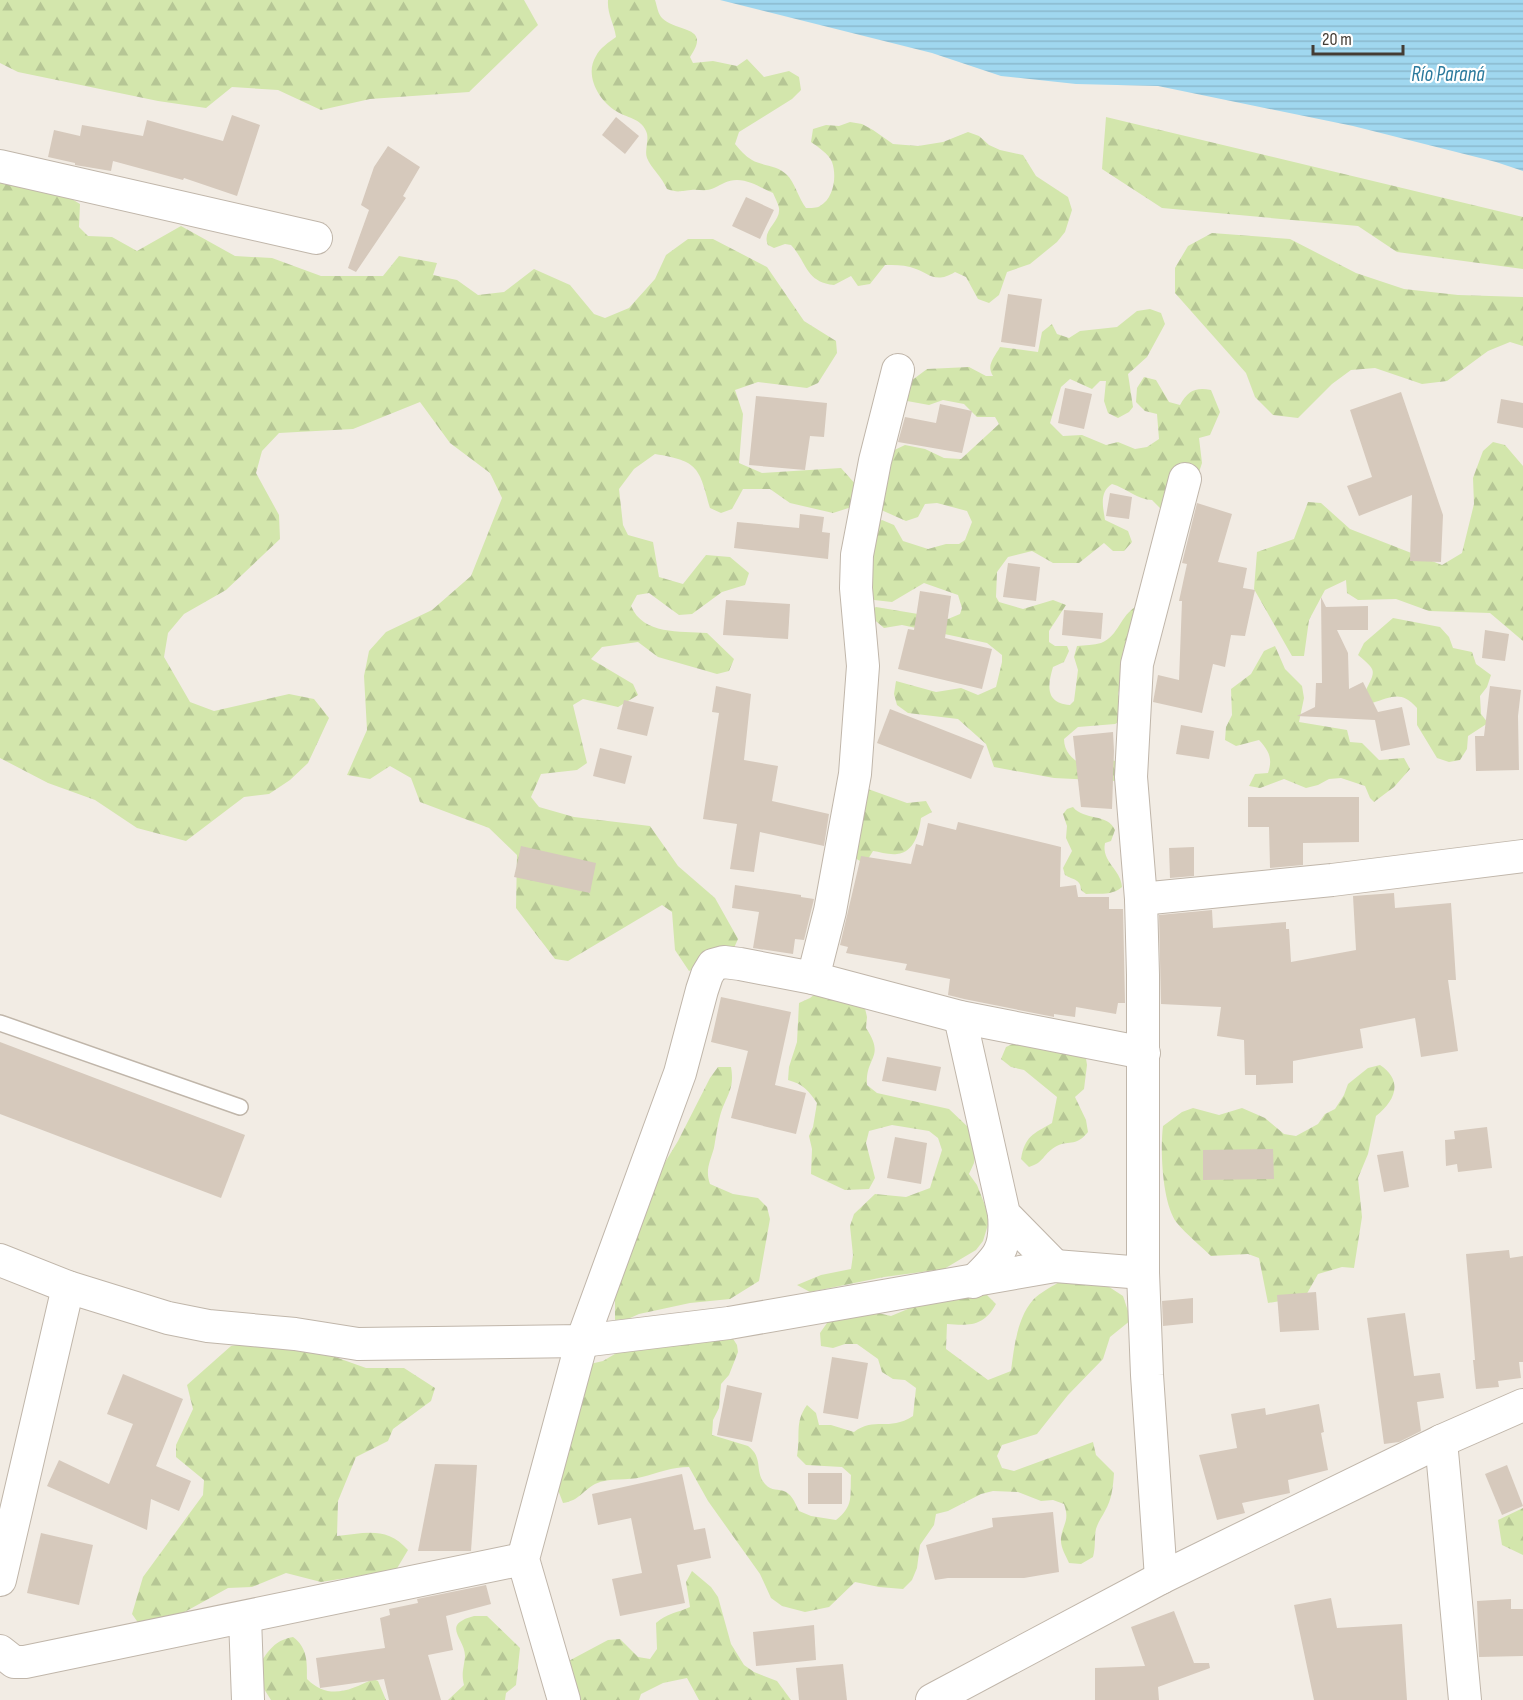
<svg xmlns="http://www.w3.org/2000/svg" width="1523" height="1700" font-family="'Sofia Sans Condensed',sans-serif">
  <defs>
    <pattern id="forest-firs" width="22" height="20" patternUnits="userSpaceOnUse" patternTransform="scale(1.5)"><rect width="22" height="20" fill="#d3e6ac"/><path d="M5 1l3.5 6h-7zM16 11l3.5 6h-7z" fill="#b6c695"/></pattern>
    <pattern id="water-rules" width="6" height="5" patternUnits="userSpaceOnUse" patternTransform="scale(1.5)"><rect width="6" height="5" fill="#a0d7ef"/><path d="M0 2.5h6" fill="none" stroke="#8bb9ce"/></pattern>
  </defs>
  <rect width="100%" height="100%" fill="#f2ece4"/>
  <g fill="url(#forest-firs)">
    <polygon points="0,0 524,0 538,25 469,92 370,99 321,110 278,90 232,87 206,108 158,101 18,72 0,63"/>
    <path d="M608 0H655C657 6 658 14 662 18 677 33 712 25 690 57L693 63 713 61 737 66 747 59 764 77 789 71 799 77 801 90 792 99 739 132 735 144C740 150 745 156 752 160 762 166 778 165 787 175 794 181 799 199 806 208 811 208 817 208 820 206 834 198 837 176 832 162 829 154 818 147 811 142L813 129 826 125 839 126 850 122 862 124 873 130 893 144 918 146 943 142 968 132 979 136 989 145 1000 150 1023 155 1036 176 1068 197 1072 210 1065 232 1057 242 1030 264 1007 272 999 295 989 303 978 299 966 277 955 272C934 285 929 272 910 267 902 265 894 265 885 265L870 284 858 286 851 276 834 285C805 282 807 262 791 245L785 244 774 248 768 245C761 230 781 222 779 208 778 203 775 198 773 193 761 188 750 180 737 180 727 180 723 184 714 188 706 192 699 189 691 190 679 191 679 193 667 189 662 177 651 168 647 158 644 150 650 139 646 131 641 118 626 118 616 111 599 101 584 75 596 56 600 48 609 42 616 37 614 23 607 14 608 0Z"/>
    <polygon points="1106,117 1523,217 1523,269 1397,252 1358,226 1162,208 1102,169"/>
    <path d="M0 177 59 191 80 204 79 227 88 236 112 237 137 251 181 226 235 256 272 258 321 276H383L399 256 437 263 433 275 457 280 478 295 504 292 534 269 570 285 594 314 605 318 629 308 655 279 666 255 688 239H713L767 267 804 321 836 341 837 353 818 383 807 388 758 382 735 390 743 414 739 463 762 473 841 468 858 487 861 504 833 513 790 503 770 489H743L732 509 721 513 710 508C699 468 699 461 655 454L634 469 619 489 623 525 628 535 653 542 659 577 683 584 706 555 730 557 749 573 745 585 722 592 692 614 679 615 649 593 637 595 631 606C643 635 680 631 707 633L734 659 729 671 717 674 658 657 638 642 602 647 591 659 633 684 638 695 618 707 583 699 573 705 587 763 577 770 541 774 531 797 539 807 574 817 650 826 678 866 715 898 738 939 733 950 689 971 675 950 672 912 662 905 568 961 555 959 516 908 517 855 489 828 420 802 411 778 390 766 370 779 347 775 367 730 364 676 369 651 386 632 432 610 471 576 502 498 490 473 450 443 420 402 353 429 279 433 262 451 256 473 279 515 280 539 226 590 184 614 168 633 164 657 190 702 214 711 289 694 314 699 329 718 308 763 290 780 269 794 244 797 186 841 137 828 95 800 48 783 0 758Z"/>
    <polygon points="1212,233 1290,239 1356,273 1404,289 1458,295 1523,297 1523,346 1510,342 1488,351 1447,381 1422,384 1375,368 1351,370 1332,384 1298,418 1273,415 1255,397 1246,373 1175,293 1175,268 1188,246"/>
    <path d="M1150 309 1161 313 1165 324 1147 357 1128 374 1133 407 1129 412 1118 418 1108 413 1104 401 1106 381H1100L1092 389 1070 379 1061 387 1050 423 1063 436 1082 435 1106 445 1118 442 1135 449 1147 447 1159 439 1157 414 1145 411 1136 402 1137 388 1144 377 1156 380 1169 402 1180 405C1188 391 1195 387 1211 390L1220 412 1210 435 1199 438 1202 463 1198 475 1175 503 1161 509 1152 500C1138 500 1126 488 1112 484 1099 492 1103 507 1105 520L1128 531 1132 542 1124 551H1113L1104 543 1079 563H1053L1032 551 1008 557 997 572 996 597 999 602 1023 609 1053 600 1066 605 1049 631V642L1055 646H1067L1069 651 1064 662 1053 667C1047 687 1046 703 1070 705L1074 701 1078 670 1074 657 1077 646C1085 645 1094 645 1101 643 1119 636 1120 615 1137 606L1132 643 1118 694 1126 718 1115 724 1078 727 1064 739C1064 752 1073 761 1085 765L1103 757 1115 761 1121 772 1120 778 1115 781 1054 778 994 767 986 744 958 719 908 713 897 705 894 694 896 681 936 692 961 688 978 695 996 687 1002 662V655L987 643 902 625 884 628 870 616V610L876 607 948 619 960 614 962 608 958 595 924 583 892 602 874 600 869 588 871 524 882 520 894 525 903 541 928 549 946 544H959L965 540 972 522 967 511 937 503 925 504 918 517 906 521 879 509 886 454 905 445 925 449 944 458 961 459 999 424 995 417H977L964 404 943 400 929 405 907 401 904 396 911 381 927 369 969 367 986 376H993C986 365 994 358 1000 347L1038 352 1042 332 1052 324 1057 334 1069 338 1080 331 1117 327 1137 311Z"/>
    <polygon points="1493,442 1505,445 1523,466 1523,641 1490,613 1429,611 1396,599 1358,600 1347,593 1346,580 1325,590 1309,620 1304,656 1292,656 1254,589 1257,552 1294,539 1308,502 1321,503 1350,529 1442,565 1462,553 1474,504 1473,478 1483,451"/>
    <path d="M1393 618 1440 627 1449 637 1453 648 1472 652 1476 664 1491 675 1487 687 1480 696 1481 714 1488 723 1468 736 1467 749 1460 760 1449 762 1437 758 1417 725V708C1401 690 1392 697 1372 703L1365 692C1376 670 1377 671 1358 655L1364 643Z"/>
    <path d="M1275 646 1285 669 1302 686 1304 698 1299 722 1347 730 1350 742 1362 743 1379 760 1404 758 1410 769 1394 787 1374 802 1370 798 1365 786 1341 778 1329 779 1318 785 1306 788 1284 779 1260 788 1249 786 1255 774 1268 773C1273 758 1269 751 1259 740L1236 746 1225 740 1226 727 1232 715 1231 689 1251 674 1264 651Z"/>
    <path d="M868 789 907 803 926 801 932 812 921 818C919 832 915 852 897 854 889 855 880 852 873 851L865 864 855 858Z"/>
    <path d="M1073 807C1084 821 1108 813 1115 830L1111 841 1105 843C1101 862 1121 869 1122 887 1112 896 1099 893 1086 894L1081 890C1081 879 1073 880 1065 875L1063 868 1072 851 1066 838 1067 826 1063 814 1067 809Z"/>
    <path d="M820 990 864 1004 867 1017 866 1028C886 1058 865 1056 867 1085L877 1093 949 1109 968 1127 973 1138 976 1150 974 1163 969 1174 977 1185 990 1218 983 1241 976 1250 944 1269 884 1277 810 1292 797 1285 821 1275 851 1269 853 1255 850 1226 854 1214 875 1194 906 1197 930 1188 942 1150 938 1138 929 1131 892 1125 869 1131 866 1143 875 1178 869 1189 845 1190 811 1174 812 1149 809 1136 813 1127 817 1103C809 1091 803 1084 788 1080L789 1067 797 1042 799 1003 810 998Z"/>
    <path d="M1017 1042 1085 1052 1087 1065 1084 1089 1075 1097 1086 1120 1088 1132C1075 1148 1068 1139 1055 1147 1042 1155 1045 1162 1029 1167L1021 1159C1025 1136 1033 1134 1052 1123L1057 1097 1024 1070 1011 1067 1001 1059 1006 1047Z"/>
    <path d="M1380 1065C1404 1081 1395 1101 1376 1116L1368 1154 1358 1178 1362 1217 1354 1268 1342 1267 1318 1274 1305 1297 1268 1303 1259 1258 1248 1254 1211 1256C1200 1245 1187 1235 1177 1223 1162 1204 1160 1149 1163 1126L1182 1112 1193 1108 1219 1115 1242 1108 1265 1118 1284 1134 1296 1136 1318 1124 1325 1114 1335 1109 1344 1095 1348 1084 1368 1068Z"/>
    <path d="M718 1067H731C735 1090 726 1095 720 1116 717 1126 716 1137 714 1148 710 1162 705 1170 710 1184L733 1194 758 1198 767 1207 770 1219 759 1281 730 1299 690 1303 639 1314 628 1319 615 1320V1293L656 1177 678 1141 710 1078Z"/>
    <path d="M1078 1272 1100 1281 1123 1296 1131 1320 1110 1337 1103 1359 1068 1395 1037 1434 1002 1445 997 1456 1002 1468 1014 1471 1093 1442 1096 1455 1114 1473C1113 1487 1112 1499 1105 1511 1102 1517 1098 1522 1096 1529 1094 1538 1096 1546 1093 1557L1081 1564 1069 1563C1066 1556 1060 1547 1061 1538 1063 1523 1070 1521 1064 1504L1053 1500 1041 1501 1018 1492 993 1491 981 1494 948 1511 936 1514 934 1525 920 1545 917 1568 912 1580 903 1589 879 1587 855 1582 829 1607 805 1612 782 1606 771 1598 760 1574 708 1501 689 1467C672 1467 658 1473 642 1477 627 1481 610 1477 595 1484 581 1492 580 1500 563 1503L554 1479 590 1364 603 1361 625 1348 730 1334 737 1345 738 1352 729 1375 721 1384 719 1408 713 1420 712 1435 748 1446C764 1458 754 1471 765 1484 772 1492 778 1488 786 1492 793 1496 796 1505 799 1511L811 1516 836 1520C854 1506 850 1496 851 1475L842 1467 806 1465 797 1456C801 1435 794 1423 807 1405L816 1413 819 1425H831L854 1432C875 1416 888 1432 913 1416L916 1388 905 1380 893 1379 882 1372 878 1359 857 1344H845L833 1348 821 1346 820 1333 827 1323 840 1316 865 1310 891 1316 949 1292 987 1295 996 1304C984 1326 970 1326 947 1324L946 1349 988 1380 1011 1371C1014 1348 1017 1318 1033 1300 1041 1291 1067 1278 1078 1272Z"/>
    <path d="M282 1338 366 1368H404L435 1388 431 1401 393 1429 388 1441 356 1457 338 1501 337 1536C365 1533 387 1526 408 1550L396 1570 321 1582 286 1573 252 1587 228 1588 163 1624H139L132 1614 143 1577 203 1495 204 1480 176 1457V1445L193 1409 187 1385 231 1346Z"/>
    <polygon points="1523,1508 1523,1555 1502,1545 1498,1520"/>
    <path d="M692 1571 711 1587 718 1597 731 1644 744 1665 754 1672 777 1681 791 1700H699L687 1678 663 1683 641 1694 639 1700H566L563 1664 608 1640 620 1639 638 1657 650 1659 657 1649 656 1623C667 1613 677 1613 690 1607L686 1582Z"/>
    <path d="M474 1616H487L520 1648 516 1685 506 1693 505 1700H448L464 1685C461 1673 464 1668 465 1656 465 1638 440 1625 474 1616Z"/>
    <path d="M293 1637C308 1648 307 1663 307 1679 328 1700 349 1691 373 1679L378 1681 386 1700H271L257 1678 256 1671C265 1655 273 1640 293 1637Z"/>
  </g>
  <polygon fill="url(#water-rules)" points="720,0 1523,0 1523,171 1496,162 1353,126 1158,86 1076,84 1001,76 932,53"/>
  <g fill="#d6c9bc">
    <polygon points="232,115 260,125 237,196 184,178 183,180 113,161 111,171 75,165 75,163 48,157 54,130 80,136 82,125 143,136 147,120 223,141"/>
    <polygon points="616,117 639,136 625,154 602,135"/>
    <polygon points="388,146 420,167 403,196 406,198 356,272 348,268 369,210 361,205 374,167"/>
    <polygon points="746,197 774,210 760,239 732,226"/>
    <polygon points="1008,294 1042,299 1035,347 1001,342"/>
    <polygon points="1065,388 1092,394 1084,429 1058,423"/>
    <polygon points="1401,392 1443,515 1441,562 1410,561 1412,495 1359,516 1347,486 1372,477 1350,410"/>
    <polygon points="756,396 827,403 824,437 810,436 805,470 749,465"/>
    <polygon points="1501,399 1523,403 1523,428 1497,423"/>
    <polygon points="940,404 972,411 962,453 898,442 905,417 936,423"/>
    <polygon points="1110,493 1132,497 1129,519 1106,516"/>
    <polygon points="1197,503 1232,514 1218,562 1247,568 1243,588 1255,590 1245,636 1231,635 1225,667 1213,664 1202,713 1153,702 1158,675 1179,680 1182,601 1179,601 1187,564 1182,563"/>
    <polygon points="800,514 824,517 822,532 830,533 828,559 734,548 737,522 799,528"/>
    <polygon points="1008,563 1040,567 1036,601 1003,597"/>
    <polygon points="920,591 951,596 945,638 992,649 982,689 898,669 908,629 914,630"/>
    <polygon points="1321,597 1326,607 1368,606 1368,630 1337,630 1348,653 1349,689 1363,682 1378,712 1402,707 1410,745 1381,751 1375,720 1297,716 1315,707 1316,683 1322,683"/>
    <polygon points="726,600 790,604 788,639 723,635"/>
    <polygon points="1064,610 1103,613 1101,639 1062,635"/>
    <polygon points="1485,630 1509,634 1505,661 1482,658"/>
    <polygon points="716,686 751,694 744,760 778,766 772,801 829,814 824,846 760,832 754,872 730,869 737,824 703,819 719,713 712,712"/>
    <polygon points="1490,686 1521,690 1518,716 1519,770 1476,771 1475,736 1484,736"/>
    <polygon points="624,700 654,707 647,736 617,729"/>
    <polygon points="890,709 984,746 971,779 877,743"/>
    <polygon points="1181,725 1214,731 1209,759 1176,754"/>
    <polygon points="1113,732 1114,751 1112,809 1081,807 1073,736"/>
    <polygon points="600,748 632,756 625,784 593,776"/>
    <polygon points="1248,797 1359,797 1359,842 1303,843 1303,865 1270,868 1269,827 1248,827"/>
    <polygon points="958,822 1061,847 1060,887 1076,885 1078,897 1109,897 1109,909 1123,909 1125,1003 1118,1003 1116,1014 1076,1007 1075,1017 1054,1014 1054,1017 964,999 948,995 950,979 905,970 907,964 846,953 848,947 840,945 861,856 911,864 916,844 923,846 928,823 956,830"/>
    <polygon points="521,846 596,863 590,893 514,877"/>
    <polygon points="1194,847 1194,876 1170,878 1169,848"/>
    <polygon points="735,885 801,895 801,897 814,899 804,940 795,939 793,954 753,948 759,912 732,908"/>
    <polygon points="1394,893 1395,908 1451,903 1456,980 1448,980 1458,1051 1421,1057 1415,1018 1360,1029 1363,1048 1293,1061 1293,1083 1256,1085 1256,1075 1245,1075 1244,1040 1217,1036 1221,1007 1161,1004 1159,915 1212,910 1213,928 1286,922 1286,929 1289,929 1291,962 1356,950 1353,896"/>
    <polygon points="721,997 791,1012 775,1085 806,1093 796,1134 731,1118 748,1051 711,1042"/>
    <polygon points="0,1042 245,1135 221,1198 0,1114"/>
    <polygon points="887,1057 941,1067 936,1091 882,1081"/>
    <polygon points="1487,1127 1492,1168 1458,1172 1457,1164 1446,1166 1445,1140 1455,1139 1454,1131"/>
    <polygon points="895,1137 927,1143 921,1184 887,1178"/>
    <polygon points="1273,1149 1274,1179 1203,1180 1203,1150"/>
    <polygon points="1403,1151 1409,1187 1384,1192 1377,1155"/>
    <polygon points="1509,1250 1510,1258 1523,1256 1523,1362 1519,1362 1521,1378 1498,1381 1499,1387 1476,1389 1473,1360 1475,1360 1466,1254"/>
    <polygon points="1316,1292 1319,1330 1280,1332 1277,1295"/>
    <polygon points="1193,1298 1193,1323 1163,1326 1162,1301"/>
    <polygon points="1405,1313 1414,1376 1440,1373 1444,1398 1417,1402 1421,1431 1399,1442 1384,1444 1367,1318"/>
    <polygon points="832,1357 868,1363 858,1419 823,1413"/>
    <polygon points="123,1374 183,1399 156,1466 191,1481 179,1511 151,1499 147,1530 47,1486 59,1460 109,1484 133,1424 107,1414"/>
    <polygon points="727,1385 762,1393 752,1442 717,1435"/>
    <polygon points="1319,1404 1324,1432 1321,1433 1328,1470 1288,1480 1290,1493 1242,1503 1245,1513 1217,1520 1199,1455 1237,1448 1231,1414 1265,1408 1266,1415"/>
    <polygon points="435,1464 477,1465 471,1551 418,1551"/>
    <polygon points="1507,1465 1523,1506 1502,1515 1485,1474"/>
    <rect x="808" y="1473" width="34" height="31"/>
    <polygon points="682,1474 694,1530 705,1528 711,1558 677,1565 685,1603 620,1616 612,1579 642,1573 631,1518 598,1525 592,1494"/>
    <polygon points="1053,1512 1059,1572 1024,1578 948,1578 935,1580 926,1545 993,1527 992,1518"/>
    <polygon points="41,1533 93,1545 79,1605 27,1593"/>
    <polygon points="486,1585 491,1604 446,1616 453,1650 428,1655 441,1700 389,1700 384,1679 320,1688 316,1658 385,1648 380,1618 390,1615 389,1609 418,1603 417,1599"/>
    <polygon points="1331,1598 1337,1628 1402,1624 1407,1700 1314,1700 1294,1605"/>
    <polygon points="1511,1599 1511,1609 1523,1609 1523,1656 1479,1657 1477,1601"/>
    <polygon points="1174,1611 1194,1663 1209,1663 1210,1668 1158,1687 1159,1700 1095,1700 1095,1668 1145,1666 1131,1627"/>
    <polygon points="814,1625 816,1660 756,1666 753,1632"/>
    <polygon points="843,1664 847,1700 799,1700 796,1668"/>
  </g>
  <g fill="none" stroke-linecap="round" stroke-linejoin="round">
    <g stroke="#c0b6aa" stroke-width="18">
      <polyline id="lane" points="0,1023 240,1107"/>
    </g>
    <g stroke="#c0b6aa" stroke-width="34">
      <g id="street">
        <polyline points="0,166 316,238"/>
        <polyline points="1141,899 1332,880 1523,856"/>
        <polyline points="813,978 830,911 855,774 863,666 856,588 857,555 875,461 898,370"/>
        <polyline points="960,1017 1004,1214 1055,1266"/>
        <polyline points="0,1260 68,1287 168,1318 208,1326 295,1334 358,1344 582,1341 729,1323 1055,1266 1143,1273"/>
        <path d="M973 1282C998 1258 1007 1250 1004 1214"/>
        <polyline points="1441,1441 1465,1700"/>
        <polyline points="1161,1578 1147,1375 1143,1273 1143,975 1141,899 1131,777 1137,664 1185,479"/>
        <polyline points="0,1580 68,1287"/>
        <polyline points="245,1618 248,1700"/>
        <polyline points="0,1651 14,1662 25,1662 523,1559"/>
        <polyline points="564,1700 523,1559 582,1341 680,1073 702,990 707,975 713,965 724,962 740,964 813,978 960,1017 1144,1053"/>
        <polyline points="932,1700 1161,1578 1441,1441 1523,1405"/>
      </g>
    </g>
    <use href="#lane" stroke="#fff" stroke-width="15"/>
    <use href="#street" stroke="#fff" stroke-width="32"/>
  </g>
  <g text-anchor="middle" stroke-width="4.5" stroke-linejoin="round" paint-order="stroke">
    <g font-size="21" font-style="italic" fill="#2c7a9d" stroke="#fff">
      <text x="1448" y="81">Río Paraná</text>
    </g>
  </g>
  <path d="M1313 45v9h90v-9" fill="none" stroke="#443c34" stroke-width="3"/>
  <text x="1322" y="45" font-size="18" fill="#443c34" stroke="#ffffff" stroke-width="4.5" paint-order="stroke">20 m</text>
</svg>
